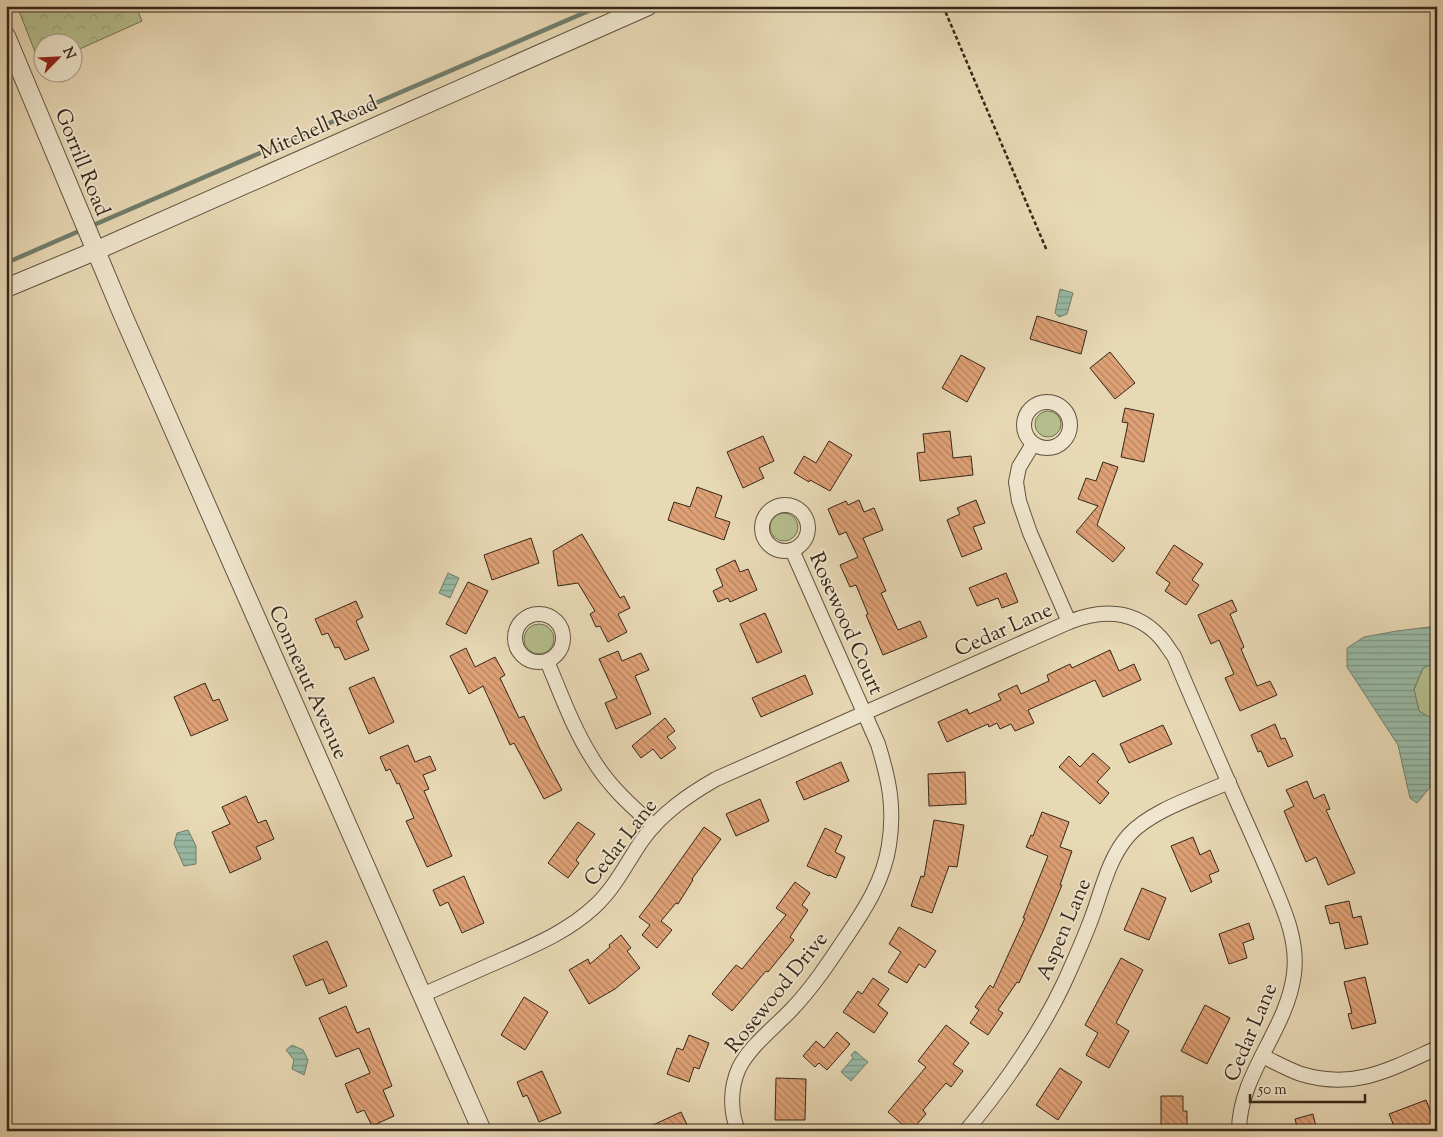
<svg xmlns="http://www.w3.org/2000/svg" width="1443" height="1137" font-family="'Sorts Mill Goudy',serif">
  <defs>
    <pattern id="forest-crowns" width="20" height="18" patternUnits="userSpaceOnUse" patternTransform="scale(1.25)"><rect width="20" height="18" fill="#b5bf8d"/><path d="M2 6a3 3 0 1 1 6 0M12 15a3 3 0 1 1 6 0" fill="none" stroke="#9ca479"/></pattern>
    <pattern id="water-rules" width="6" height="5" patternUnits="userSpaceOnUse" patternTransform="scale(1.25)"><rect width="6" height="5" fill="#98bba7"/><path d="M0 2.5h6" fill="none" stroke="#7d9887"/></pattern>
    <pattern id="building-back-hatch" width="6" height="6" patternUnits="userSpaceOnUse" patternTransform="scale(1.25)"><rect width="6" height="6" fill="#dfa176"/><path d="M-1 5l2 2M0 0l6 6M5-1l2 2" fill="none" stroke="#b68360"/></pattern>
  </defs>
  <rect width="100%" height="100%" fill="#e8d9b5"/>
  <filter id="stains"><feTurbulence type="fractalNoise" baseFrequency=".004" numOctaves="4"/><feColorMatrix values="0 0 0 0 .2 0 0 0 0 .09 0 0 0 0 .02 0 0 0 .5 -.17"/></filter>
  <radialGradient id="worn" r=".72"><stop offset=".6" stop-color="#630" stop-opacity="0"/><stop offset="1" stop-color="#630" stop-opacity=".3"/></radialGradient>
  <g fill="#b5bf8d" stroke="#767253">
    <circle cx="1048" cy="424" r="13"/>
    <circle cx="784" cy="527" r="14"/>
    <circle cx="539" cy="639" r="15"/>
    <polygon points="1437,662 1437,722 1419,711 1414,690 1423,668"/>
  </g>
  <polygon fill="url(#forest-crowns)" stroke="#767253" points="17,6 136,6 142,21 73,52 72,42 42,42 42,66 41,67"/>
  <g fill="url(#water-rules)" stroke="#717f6e">
    <polygon points="1060,289 1073,293 1067,314 1059,317 1055,313"/>
    <polygon points="448,573 459,578 450,598 439,593"/>
    <polygon points="1437,626 1437,662 1423,668 1414,689 1419,711 1437,722 1437,779 1417,803 1410,798 1398,745 1347,667 1347,648 1364,637 1397,631"/>
    <polygon points="188,830 196,846 196,864 184,866 174,844 177,833"/>
    <polygon points="292,1045 303,1050 308,1060 304,1075 292,1069 294,1060 286,1050"/>
    <polygon points="855,1051 868,1062 851,1081 841,1072 853,1058 851,1055"/>
  </g>
  <g fill="none" stroke-linecap="round" stroke-linejoin="round">
    <g stroke="#717f6e" stroke-width="4.5">
      <polyline points="96,224 600,6"/>
      <polyline points="6,263 77,232"/>
    </g>
  </g>
  <g fill="url(#building-back-hatch)" stroke="#362619">
    <polygon points="1037,316 1087,331 1081,354 1030,339"/>
    <polygon points="1110,352 1135,383 1115,399 1090,368"/>
    <polygon points="961,355 985,368 967,402 942,388"/>
    <polygon points="1125,408 1154,414 1144,462 1121,457 1128,423 1122,422"/>
    <polygon points="950,431 953,458 971,456 973,475 920,481 917,453 925,452 923,434"/>
    <polygon points="763,436 774,461 759,468 764,478 743,488 727,452"/>
    <polygon points="829,441 852,455 830,491 810,480 809,482 794,473 804,456 816,463"/>
    <polygon points="1103,462 1118,467 1097,525 1125,548 1113,562 1076,532 1098,506 1078,499 1086,478 1096,481"/>
    <polygon points="697,487 722,496 715,517 730,522 724,540 668,520 674,502 690,507"/>
    <polygon points="859,500 864,512 874,508 883,530 863,538 886,591 881,593 898,630 920,621 927,637 883,655 866,615 868,614 856,585 850,587 840,565 858,557 846,532 839,535 828,509 846,501 848,505"/>
    <polygon points="976,500 985,523 973,527 982,549 962,557 947,520 960,514 957,508"/>
    <polygon points="582,534 620,598 624,596 630,608 618,614 627,632 608,642 600,626 596,627 590,614 595,611 578,583 558,586 553,551"/>
    <polygon points="531,538 539,563 492,580 484,555"/>
    <polygon points="1174,545 1203,564 1192,580 1199,585 1186,605 1165,591 1170,583 1156,573"/>
    <polygon points="735,560 740,572 748,569 757,590 730,602 728,598 718,602 713,591 723,586 716,569"/>
    <polygon points="1006,573 1018,602 1002,608 998,598 977,606 969,588"/>
    <polygon points="468,582 488,591 466,634 446,624"/>
    <polygon points="1232,600 1237,611 1230,614 1244,647 1241,649 1257,686 1270,681 1277,695 1240,711 1225,678 1234,674 1219,640 1211,644 1198,615"/>
    <polygon points="356,601 363,617 356,621 369,650 345,660 339,647 335,648 328,633 322,635 315,619"/>
    <polygon points="765,613 782,652 757,663 740,624"/>
    <polygon points="466,648 475,667 495,657 505,675 500,678 519,718 524,716 540,749 562,790 544,799 514,743 510,745 483,686 469,694 450,656"/>
    <polygon points="1110,650 1119,671 1134,664 1141,680 1103,697 1095,680 1028,710 1034,723 1015,731 1011,724 1000,729 997,723 989,727 988,724 947,742 938,722 967,709 969,714 1001,700 998,694 1017,685 1021,694 1049,681 1047,675 1070,664 1072,668"/>
    <polygon points="618,651 622,661 641,653 649,670 635,676 651,714 616,729 605,703 617,698 599,659"/>
    <polygon points="805,675 813,694 761,717 752,698"/>
    <polygon points="374,677 394,722 369,734 349,688"/>
    <polygon points="205,683 213,701 219,699 228,720 191,736 174,697"/>
    <polygon points="665,718 675,731 667,737 676,748 661,759 653,749 641,758 632,746"/>
    <polygon points="1275,724 1281,739 1285,738 1293,756 1268,767 1261,751 1258,752 1251,735"/>
    <polygon points="1163,725 1172,744 1129,763 1120,744"/>
    <polygon points="408,745 415,762 430,756 436,770 423,775 429,789 424,791 452,856 427,867 406,821 414,818 399,783 397,784 390,769 386,771 380,757"/>
    <polygon points="1093,753 1110,768 1097,782 1109,793 1100,804 1059,767 1069,756 1080,767"/>
    <polygon points="841,762 849,781 804,800 796,782"/>
    <polygon points="965,772 966,804 929,806 928,774"/>
    <polygon points="1307,781 1314,799 1324,794 1330,809 1326,810 1355,873 1328,885 1316,857 1306,862 1284,811 1294,806 1286,790"/>
    <polygon points="246,796 258,823 266,820 274,839 256,847 261,859 230,873 212,832 230,824 222,807"/>
    <polygon points="760,799 769,821 736,836 726,814"/>
    <polygon points="1042,812 1069,822 1060,847 1072,851 1060,885 1062,885 1044,929 1019,983 1017,982 998,1010 1003,1013 988,1035 970,1023 979,1010 975,1007 990,985 993,988 1025,918 1023,918 1048,856 1026,847 1031,835 1033,836"/>
    <polygon points="934,820 964,825 957,867 949,866 932,913 911,906 921,876 924,877"/>
    <polygon points="578,822 595,834 576,860 579,863 568,878 548,863"/>
    <polygon points="704,827 721,839 692,879 693,880 678,904 676,903 661,921 672,930 657,948 642,935 650,925 639,917 652,900"/>
    <polygon points="825,828 842,836 835,852 845,857 836,878 829,875 829,876 807,866"/>
    <polygon points="1193,837 1200,855 1210,850 1219,871 1209,875 1212,882 1191,892 1171,846"/>
    <polygon points="464,876 484,923 462,933 448,902 440,906 433,890"/>
    <polygon points="795,882 810,893 802,905 808,910 790,937 794,940 768,972 766,971 732,1011 712,994 736,965 742,969 786,915 776,908"/>
    <polygon points="1142,888 1166,898 1149,940 1124,930"/>
    <polygon points="1349,901 1353,918 1361,916 1368,944 1345,949 1339,922 1330,924 1325,906"/>
    <polygon points="1249,923 1254,939 1243,943 1247,958 1229,964 1219,934"/>
    <polygon points="899,927 936,951 925,968 919,964 907,983 888,972 901,952 889,944"/>
    <polygon points="621,935 631,948 627,951 640,968 615,989 589,1004 569,970 588,959 590,964 610,947 609,945"/>
    <polygon points="327,941 347,986 329,994 323,979 306,986 293,956"/>
    <polygon points="1121,958 1143,970 1116,1023 1129,1031 1109,1068 1086,1055 1098,1033 1085,1025"/>
    <polygon points="1365,977 1376,1023 1352,1029 1348,1014 1352,1013 1344,982"/>
    <polygon points="873,978 889,989 878,1005 888,1013 874,1033 843,1012 858,991 862,994"/>
    <polygon points="524,997 548,1012 525,1050 501,1035"/>
    <polygon points="1205,1005 1230,1018 1207,1064 1181,1051"/>
    <polygon points="346,1006 357,1033 369,1028 392,1086 383,1090 394,1116 372,1126 364,1110 357,1113 345,1084 370,1073 359,1048 336,1057 319,1018"/>
    <polygon points="946,1025 969,1043 953,1064 963,1071 951,1087 946,1083 923,1110 926,1114 911,1131 910,1131 888,1112 926,1067 918,1061"/>
    <polygon points="837,1032 850,1044 827,1070 819,1063 815,1067 803,1056 816,1041 824,1048"/>
    <polygon points="689,1035 709,1043 699,1069 694,1067 689,1082 667,1074 677,1048 683,1050"/>
    <polygon points="1060,1068 1082,1082 1058,1120 1036,1105"/>
    <polygon points="542,1071 561,1113 539,1122 527,1095 523,1097 517,1082"/>
    <polygon points="776,1078 806,1079 805,1120 775,1120"/>
    <polygon points="1161,1096 1183,1096 1183,1111 1187,1111 1187,1131 1161,1131"/>
    <polygon points="1426,1100 1437,1127 1437,1131 1396,1131 1389,1114"/>
    <polygon points="681,1112 690,1131 640,1131"/>
    <polygon points="1313,1114 1317,1131 1298,1131 1295,1119"/>
  </g>
  <g fill="none" stroke-linecap="round" stroke-linejoin="round">
    <g stroke="#625340" stroke-width="16">
      <g id="minor">
        <circle cx="1047" cy="425" r="23"/>
        <polyline points="1033,444 1019,467 1016,482 1019,501 1030,533 1069,622"/>
        <circle cx="785" cy="528" r="23"/>
        <circle cx="539" cy="638" r="24"/>
        <path d="M547 661C561 694 573 728 592 758 608 785 631 806 654 826"/>
        <path d="M422 995C450 983 478 970 506 958 537 944 568 931 594 907 615 888 627 862 643 839 662 813 688 795 716 779L1069 622C1102 609 1134 609 1160 637 1165 642 1169 650 1174 656 1195 706 1217 756 1239 806 1251 833 1263 859 1274 886 1286 914 1298 943 1294 974 1287 1030 1239 1074 1239 1131"/>
        <path d="M1262 1056C1275 1062 1287 1069 1301 1074 1354 1090 1389 1070 1437 1048"/>
        <path d="M738 1131C730 1111 730 1088 739 1068 750 1046 775 1027 792 1009 812 988 828 964 844 940 864 911 884 880 889 845 895 807 889 780 878 744L792 550"/>
        <path d="M966 1131C1003 1086 1039 1036 1064 983 1074 961 1084 939 1092 917 1102 890 1109 857 1129 835 1152 810 1198 796 1229 782"/>
      </g>
    </g>
    <g stroke="#625340" stroke-width="20">
      <g id="tertiary">
        <polyline points="6,36 122,313 482,1131"/>
        <polyline points="6,288 95,251 648,6"/>
      </g>
    </g>
    <polyline stroke="#362619" stroke-width="2.5" stroke-dasharray="4 2.5" stroke-linecap="butt" points="943,6 1047,251"/>
    <use href="#minor" stroke="#f0e6cf" stroke-width="14"/>
    <use href="#tertiary" stroke="#f0e6cf" stroke-width="18"/>
  </g>
  <g text-anchor="middle" stroke-width="4" stroke-linejoin="round" paint-order="stroke">
    <g font-size="21" fill="#362619" stroke="#f0e6cf">
      <text transform="translate(318 127) rotate(-24)" y="7">Mitchell Road</text>
      <text transform="translate(83 162) rotate(68)" y="7">Gorrill Road</text>
      <text transform="translate(847 623) rotate(66)" y="7">Rosewood Court</text>
      <text transform="translate(1003 629) rotate(-24)" y="7">Cedar Lane</text>
      <text transform="translate(309 682) rotate(66)" y="7">Conneaut Avenue</text>
      <text transform="translate(620 842) rotate(-52)" y="7">Cedar Lane</text>
      <text transform="translate(1063 929) rotate(-67)" y="7">Aspen Lane</text>
      <text transform="translate(776 992) rotate(-51)" y="7">Rosewood Drive</text>
      <text transform="translate(1250 1032) rotate(-67)" y="7">Cedar Lane</text>
    </g>
  </g>
  <rect width="1443" height="1137" fill="none" stroke="#e8d9b5" stroke-width="25"/>
  <rect x="8" y="8" width="1428" height="1122" fill="none" stroke="#362619" stroke-width="2.5"/>
  <rect x="12" y="12" width="1418" height="1112" fill="none" stroke="#362619"/>
  <g transform="translate(58 58) rotate(66)"><circle r="24" fill="#f0e6cf" stroke="#a69986"/>
  <path d="M0-4L9 19L0 12L-9 19Z" fill="#8f2418"/>
  <text y="-8" font-size="14" font-weight="bold" text-anchor="middle" fill="#362619">N</text>
  </g>
  <path d="M1250 1094v8h115v-8" fill="none" stroke="#362619" stroke-width="2.5"/>
  <text x="1258" y="1094" font-size="15" fill="#362619" stroke="#f0e6cf" stroke-width="4" paint-order="stroke">50 m</text>
  <rect width="100%" height="100%" filter="url(#stains)"/>
  <rect width="100%" height="100%" fill="url(#worn)"/>
</svg>
